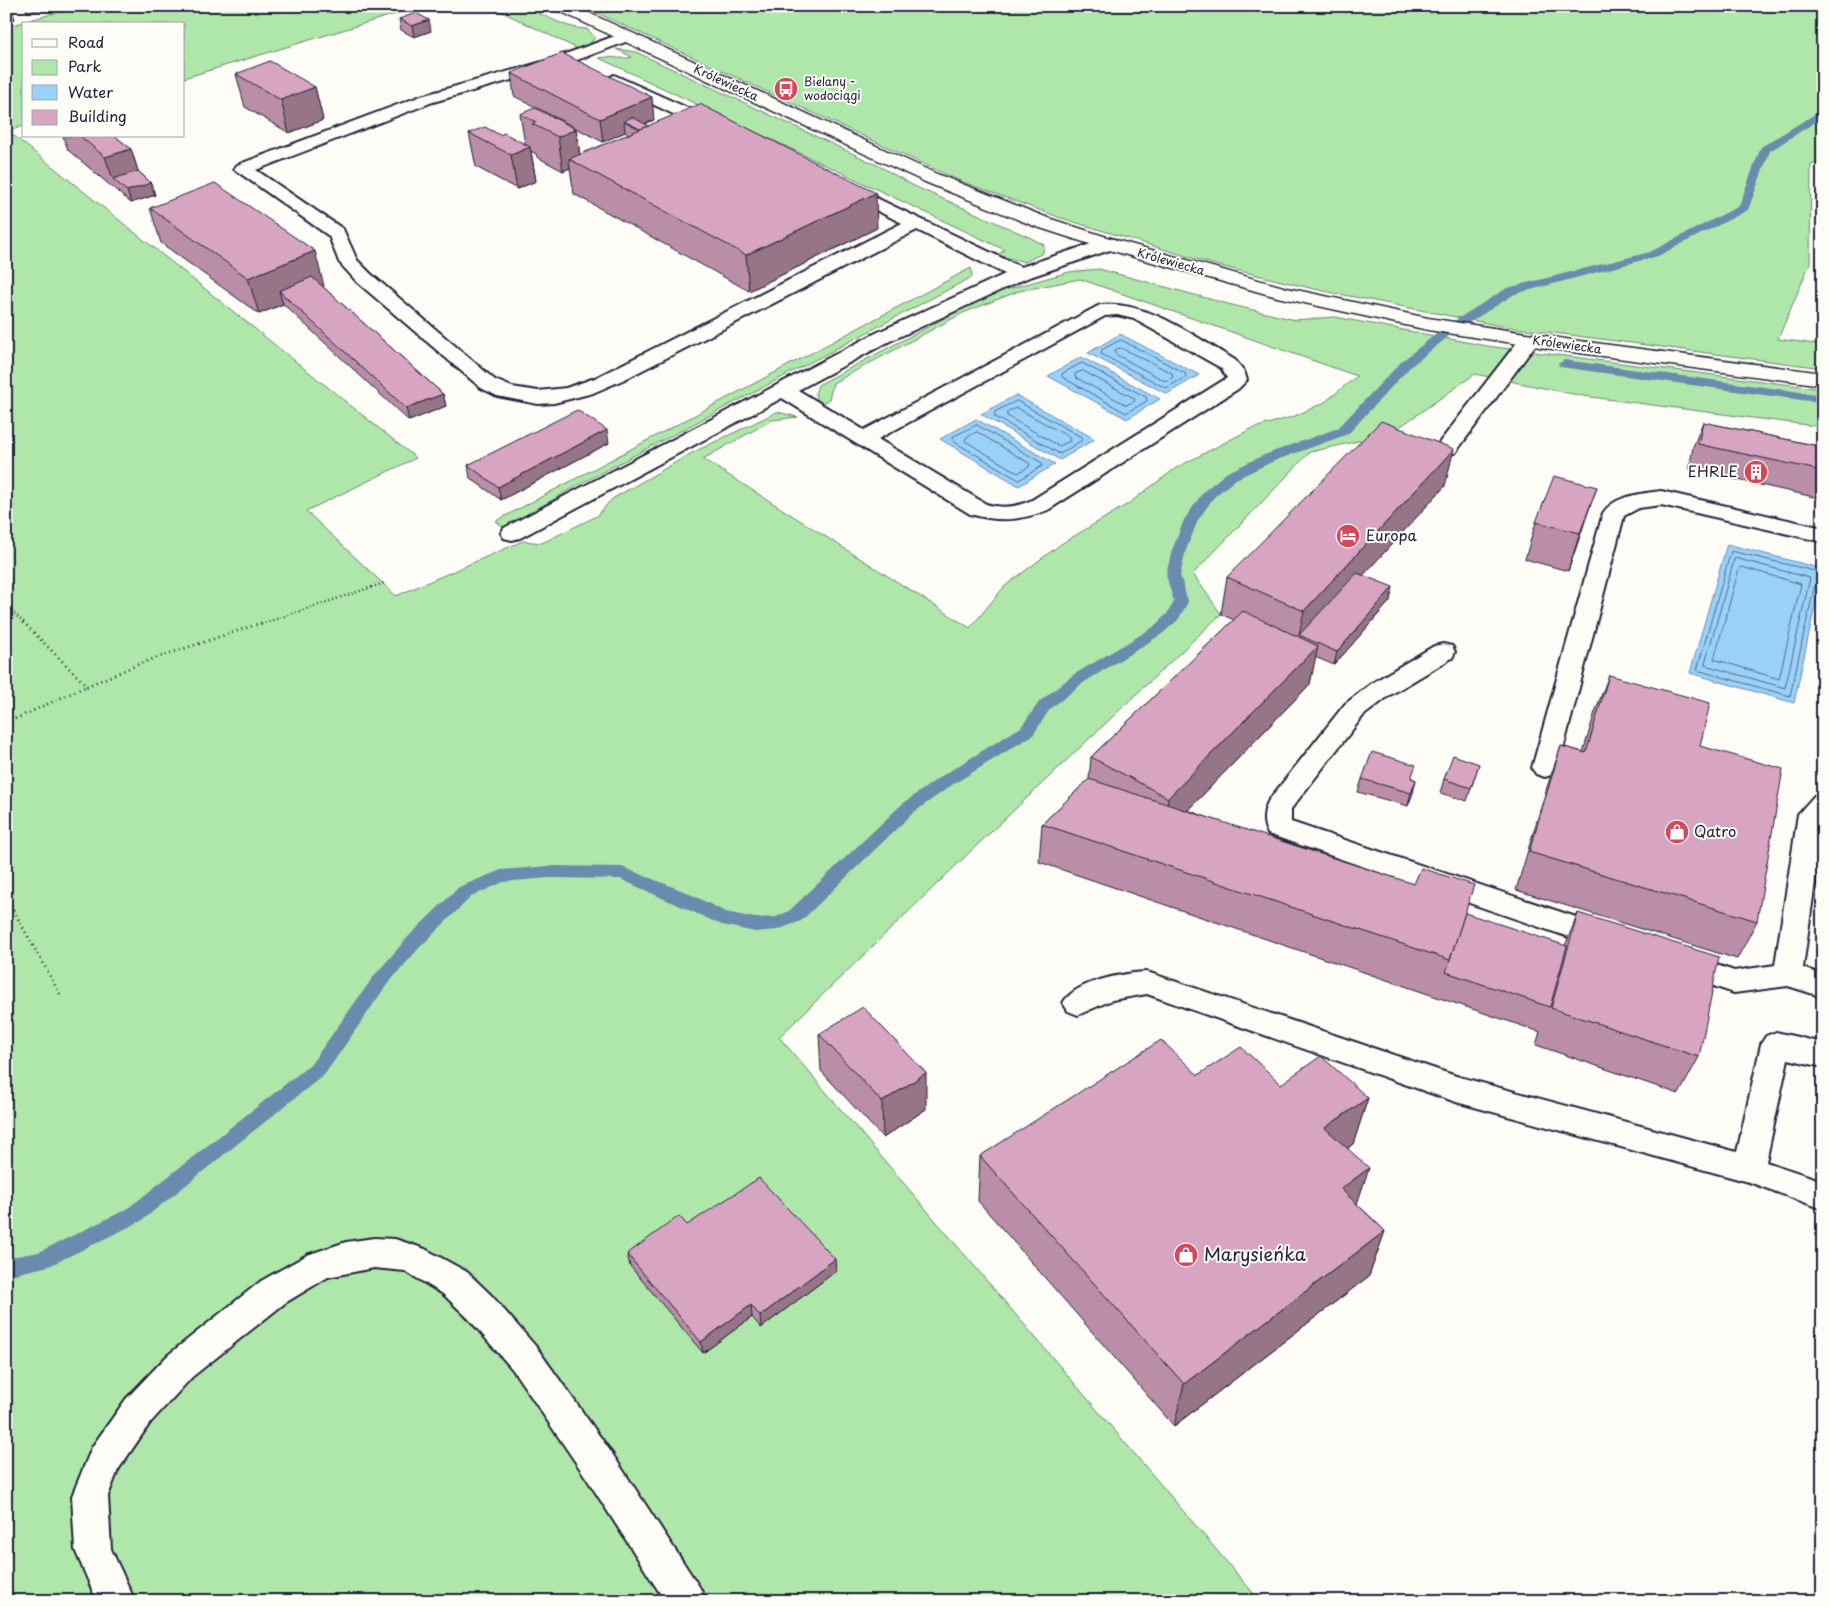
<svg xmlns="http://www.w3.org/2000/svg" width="1829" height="1607" font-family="'Playpen Sans',sans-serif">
  <rect width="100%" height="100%" fill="#fdfcf7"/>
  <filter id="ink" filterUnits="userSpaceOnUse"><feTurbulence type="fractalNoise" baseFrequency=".02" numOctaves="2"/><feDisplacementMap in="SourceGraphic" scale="10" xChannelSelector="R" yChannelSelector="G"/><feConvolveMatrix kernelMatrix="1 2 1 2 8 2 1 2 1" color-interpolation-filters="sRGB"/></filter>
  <g filter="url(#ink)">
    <g fill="#afe7aa" stroke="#688472">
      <polygon points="79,6 422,6 184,78 184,24 24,24 24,126 8,131 416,458 306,511 396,596 523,541 542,543 597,516 612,499 692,453 777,412 798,417 772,420 703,459 970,628 1005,586 1061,544 1128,504 1176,468 1251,429 1295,416 1325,402 1357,376 1080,279 1019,291 963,313 833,383 829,399 820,405 815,394 818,385 990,294 1069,272 1099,269 1228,304 1295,320 1335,317 1487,346 1823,389 1823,427 1583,396 1475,374 1401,426 1367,439 1310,452 1193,574 1221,614 972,850 779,1037 1260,1601 6,1601 6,27"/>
      <path d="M490 6C498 6 509 5 517 6 542 11 562 29 587 29L595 37 590 44 578 49Z"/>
      <polygon points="582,6 1823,6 1823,161 1811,165 1810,263 1778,339 1823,345 1823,368 1501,326 1314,289 1212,264 1061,218 958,180"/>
      <path d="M616 49 636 52 879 166 914 186 1031 238 1044 245 1043 253 1025 262 997 255 1005 250 599 58C611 55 621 61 632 57Z"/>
      <polygon points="971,268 972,277 578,485 504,528 496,521"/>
    </g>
    <g fill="#9ad1f9" stroke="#6a8bad">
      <polygon points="1120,334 1199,375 1167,394 1088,353"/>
      <polygon points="1081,357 1160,399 1127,419 1048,376"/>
      <polygon points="1016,395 1095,439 1060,460 981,414"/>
      <polygon points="976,419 1055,464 1019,486 940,439"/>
      <polygon points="1727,544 1823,569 1794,703 1690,673"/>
    </g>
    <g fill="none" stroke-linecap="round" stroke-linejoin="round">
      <g stroke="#526887" stroke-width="1">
        <polygon points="1121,340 1185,373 1186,377 1166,388 1101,354 1102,350"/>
        <polygon points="1121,348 1172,373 1173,377 1165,381 1115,354 1115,350"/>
        <polygon points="1082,363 1146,397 1147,401 1126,413 1062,377 1062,374"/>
        <polygon points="1083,371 1134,398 1135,401 1126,405 1075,377 1075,374"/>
        <polygon points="1017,401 1081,437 1082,440 1060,454 994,416 995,412"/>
        <polygon points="1017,408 1069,437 1070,441 1059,446 1007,416 1007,412"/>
        <polygon points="977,425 1042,463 1042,466 1019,480 953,441 953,437"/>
        <polygon points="977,432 1029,463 1030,466 1018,473 965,441 966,438"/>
        <polygon points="1735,558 1810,578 1785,688 1705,665"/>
        <polygon points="1742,567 1801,584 1779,679 1714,659 1739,569"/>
        <polyline points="1823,573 1731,551 1697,670 1790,696 1815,584 1823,580"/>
      </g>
      <g fill="#6a8bad" fill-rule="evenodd">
        <polygon points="1797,6 1811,6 1823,11 1823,17"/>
        <polygon points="1823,109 1823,117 1770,151 1748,210 1658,256 1515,294 1454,332 1410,367 1348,434 1274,461 1236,479 1214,497 1198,520 1186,550 1180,575 1188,602 1178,620 1162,634 1083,683 1050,709 1033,735 952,785 913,813 801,921 777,930 755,932 722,925 620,879 548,878 503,882 471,897 420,947 386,986 325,1074 141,1221 49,1266 6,1276 6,1258 39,1252 127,1209 311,1064 374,976 408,937 459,887 501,870 548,866 622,867 686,892 726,912 755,918 776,917 789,911 901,805 940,777 1021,727 1040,701 1073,675 1152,628 1167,614 1174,602 1166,575 1172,550 1184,520 1204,491 1226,473 1264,455 1338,428 1402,361 1446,326 1507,288 1650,252 1739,206 1761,147"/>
        <polygon points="1564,360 1823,395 1823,403 1560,367 1558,364"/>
      </g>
      <g stroke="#22223b" stroke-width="4">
        <g id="lane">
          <polygon points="26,6 44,6 42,9 28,10"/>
          <path d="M626 32 631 34 634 37 631 40 561 66 433 102 256 170 343 229 357 260 371 274 495 380 512 387 538 391 566 388 595 378 902 223 839 192 836 188 839 184 845 183 1021 267 1109 238 1116 240 1118 244 1116 248 1027 278 890 341 798 390 864 430 1100 305C1147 300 1195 337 1235 360L1244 371 1247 380 1238 389 1048 510C1020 521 998 522 970 514L782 398 520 538 512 540 504 538 501 533 504 528 876 333 1005 274 917 230 625 379 593 393 554 403 538 404 497 396 481 388 357 282 339 262 329 236 234 169 237 165 421 96 549 60ZM1117 315 1134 319 1221 368 1227 378 1032 500C1017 507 1002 509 986 504L878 439 1105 316Z"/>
          <polygon points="614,75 721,123 723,127 721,131 709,131 608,83 606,80"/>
          <polygon points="1529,334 1536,336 1539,340 1455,453 1447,454 1439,453 1436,448 1439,443 1522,336"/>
          <path d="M1661 491 1823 528V542L1661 505 1639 508 1624 516 1558 768 1554 774 1545 777 1536 774 1532 768 1603 513C1615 495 1641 494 1661 491Z"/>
          <path d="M1443 644 1452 646 1455 652 1452 658 1390 695 1363 716 1291 809V822L1615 930 1619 938 1615 946 1605 949 1595 946 1268 834C1262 824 1263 810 1269 800L1345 704 1372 683 1434 646Z"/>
          <polygon points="1823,794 1823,825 1803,968 1823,975 1823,997 1788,986 1734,993 1672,972 1668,964 1672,956 1682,953 1734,971 1775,965 1798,814 1814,796"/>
          <path d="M1147 972 1456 1076 1737 1152 1761 1044 1766 1036 1776 1032 1823 1043V1067L1788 1059 1766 1162 1823 1181V1209L1749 1182 1456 1102 1147 994 1112 1000 1078 1015 1068 1011 1063 1003C1075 981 1124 973 1147 972Z"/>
          <polygon points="374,1238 395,1239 425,1249 467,1272 492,1296 537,1348 613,1455 700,1588 706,1601 665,1601 587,1479 513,1370 468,1318 443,1294 405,1271 374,1268 328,1277 285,1303 192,1377 150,1423 118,1470 108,1496 111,1549 135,1601 97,1601 75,1550 72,1496 92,1447 126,1399 168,1355 261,1281 307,1255 346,1242"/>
        </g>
      </g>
      <g stroke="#22223b" stroke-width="3">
        <polygon id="secondary" points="553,6 574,6 937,174 1048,218 1116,240 1287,288 1428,318 1572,340 1823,373 1823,385 1572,352 1428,330 1277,297 1102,248 1034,226 925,182 555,9"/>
      </g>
      <g stroke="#22223b" stroke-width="2.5" stroke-dasharray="1 3" stroke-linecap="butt">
        <polyline points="6,605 25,624"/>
        <polyline points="261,624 384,583"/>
      </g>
      <g stroke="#22223b" stroke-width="3" stroke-dasharray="1 4" stroke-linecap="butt">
        <polyline points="23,622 87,686 144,662 264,622"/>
        <polyline points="6,723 87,686"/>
        <polyline points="6,897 60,994"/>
      </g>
      <use href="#lane" fill="#fdfcf7" fill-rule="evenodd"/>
      <use href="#secondary" fill="#fdfcf7" fill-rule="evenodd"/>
    </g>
    <g fill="#b98ea6" stroke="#22223b">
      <polygon points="399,19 431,31 414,37 401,30"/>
      <polygon points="511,73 654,120 645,124 877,228 749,291 574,194 570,168 563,171 537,157 536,154 531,151 536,181 517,189 476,167 469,133 500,135 525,144 520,114 576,129 580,155 629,134 625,132 603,142 514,96"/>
      <polygon points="236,74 315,87 323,120 289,133 245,107"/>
      <polygon points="63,136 115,136 131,149 138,171 151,183 155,195 131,203 68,150"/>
      <polygon points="150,208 324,286 323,287 443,394 446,406 409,421 283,304 259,314 161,243"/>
      <polygon points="1703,422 1823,447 1823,499 1689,469 1693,447"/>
      <polygon points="609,443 501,500 470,478 468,465"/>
      <polygon points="1445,486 1363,575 1390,601 1334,665 1315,657 1310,684 1188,810 1464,915 1565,946 1578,913 1699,1057 1679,1094 1536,1045 1540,1032 1039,862 1042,824 1089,779 1091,757 1234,620 1221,614 1227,577"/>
      <polygon points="1536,522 1584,524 1568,571 1525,559"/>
      <polygon points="1609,675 1700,746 1757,921 1737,959 1516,890 1548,784 1561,746 1583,752 1595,712"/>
      <polygon points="1479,764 1467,801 1440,793 1444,779"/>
      <polygon points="1412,778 1416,780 1408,806 1358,792 1362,779"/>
      <polygon points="819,1034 926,1109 883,1138 821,1071"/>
      <polygon points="1281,1084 1368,1098 1353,1144 1348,1148 1357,1204 1385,1231 1369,1276 1174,1426 978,1201 980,1156"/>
      <polygon points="687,1225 836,1271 761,1328 752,1317 703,1353 630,1266 627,1254"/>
    </g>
    <g fill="#967487" stroke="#22223b">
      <polygon points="6,6 11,6 15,19 6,22"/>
      <polygon points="429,20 431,31 414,37 412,26"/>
      <polygon points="315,87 323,120 289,133 281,100"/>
      <polygon points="652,97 654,120 637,127 624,121 625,132 603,142 600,119"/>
      <polygon points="576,129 581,163 569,159 570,168 563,171 558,137"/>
      <polygon points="530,147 536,181 517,189 511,155"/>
      <polygon points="131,149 142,183 113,179 105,157"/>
      <polygon points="151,183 155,195 131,203 127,191"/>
      <polygon points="876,193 877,228 749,291 746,255"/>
      <polygon points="315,251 324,286 289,301 279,291 283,304 259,314 248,278"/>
      <polygon points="443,394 446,406 409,421 406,408"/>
      <polygon points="607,430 609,443 501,500 498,487"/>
      <polygon points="1454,449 1445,486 1306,638 1299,635 1304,611"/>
      <polygon points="1597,487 1584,524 1568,571 1580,533"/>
      <polygon points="1393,587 1390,601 1334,665 1337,652"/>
      <polygon points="1318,646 1310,684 1163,836 1168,798"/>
      <polygon points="1416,780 1413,793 1408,806 1411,793"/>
      <polygon points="926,1073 926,1109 883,1138 882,1102"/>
      <polygon points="1368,1098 1353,1144 1312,1174 1325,1128"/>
      <polygon points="1369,1168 1354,1213 1341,1189"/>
      <polygon points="1385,1231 1369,1276 1174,1426 1184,1384"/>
      <polygon points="835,1259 836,1271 761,1328 760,1316"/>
      <polygon points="751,1305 752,1317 703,1353 701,1342"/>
    </g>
    <g fill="#d7a5c1" stroke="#22223b">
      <polygon points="416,13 429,20 412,26 399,19"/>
      <polygon points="562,53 652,97 600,119 511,73"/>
      <polygon points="270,61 315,87 281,100 236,74"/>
      <polygon points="700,104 876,193 746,255 569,159"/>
      <polygon points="535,108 576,129 558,137 532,124 536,122 520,114"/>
      <polygon points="632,117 649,126 640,129 624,121"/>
      <polygon points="485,127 500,135 504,133 530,147 511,155 469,133"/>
      <polygon points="80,136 115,136 131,149 105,157"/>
      <polygon points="138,171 151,183 127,191 113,179"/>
      <polygon points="215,183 315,251 248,278 150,208"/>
      <polygon points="312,277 443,394 406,408 279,291"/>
      <polygon points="577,410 607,430 498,487 468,465"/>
      <polygon points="1381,421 1454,449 1304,611 1227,577"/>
      <polygon points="1703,422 1823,447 1823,471 1698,444"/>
      <polygon points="1554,476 1597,487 1580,533 1536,522"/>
      <polygon points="1357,573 1393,587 1337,652 1299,635"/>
      <polygon points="1243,611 1318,646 1168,798 1091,757"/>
      <polygon points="1609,675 1710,703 1700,746 1783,769 1757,921 1529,852 1561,746 1586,753"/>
      <polygon points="1372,752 1416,765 1411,778 1416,780 1411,793 1362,779"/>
      <polygon points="1453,755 1479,764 1471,788 1444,779"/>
      <polygon points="1089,779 1414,884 1421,868 1474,885 1450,960 1042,824"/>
      <polygon points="1465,913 1567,946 1550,1007 1446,972"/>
      <polygon points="1578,913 1719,957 1699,1057 1551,1008"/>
      <polygon points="863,1007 926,1073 882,1102 819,1034"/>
      <polygon points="1161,1040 1198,1075 1241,1047 1281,1084 1321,1056 1368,1098 1325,1128 1369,1168 1341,1189 1385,1231 1184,1384 980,1156"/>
      <polygon points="759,1178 835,1259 760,1316 751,1305 701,1342 627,1254 679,1216 687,1225"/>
    </g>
  </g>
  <defs>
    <g id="bus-disc" transform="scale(1.25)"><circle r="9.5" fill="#d1495b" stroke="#fdfcf7"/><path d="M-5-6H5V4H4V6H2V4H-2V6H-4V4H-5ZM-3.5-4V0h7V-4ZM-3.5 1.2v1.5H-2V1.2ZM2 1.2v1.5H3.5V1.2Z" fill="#fff"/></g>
    <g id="building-disc" transform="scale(1.25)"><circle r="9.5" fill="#d1495b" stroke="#fdfcf7"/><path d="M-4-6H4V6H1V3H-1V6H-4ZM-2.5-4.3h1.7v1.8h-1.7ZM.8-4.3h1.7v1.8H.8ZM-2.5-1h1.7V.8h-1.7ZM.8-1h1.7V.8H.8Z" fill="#fff"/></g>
    <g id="hotel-disc" transform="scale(1.25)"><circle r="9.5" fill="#d1495b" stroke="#fdfcf7"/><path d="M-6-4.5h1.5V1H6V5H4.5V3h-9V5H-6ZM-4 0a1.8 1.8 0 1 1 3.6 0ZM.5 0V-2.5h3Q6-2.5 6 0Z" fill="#fff"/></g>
    <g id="shop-disc" transform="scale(1.25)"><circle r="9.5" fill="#d1495b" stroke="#fdfcf7"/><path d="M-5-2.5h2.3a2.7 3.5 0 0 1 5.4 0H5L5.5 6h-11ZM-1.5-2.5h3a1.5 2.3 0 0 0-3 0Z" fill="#fff"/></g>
  </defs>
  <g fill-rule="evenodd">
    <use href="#bus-disc" x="786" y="89"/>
    <use href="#building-disc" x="1756" y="472"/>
    <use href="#hotel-disc" x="1348" y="536"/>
    <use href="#shop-disc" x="1677" y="832"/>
    <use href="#shop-disc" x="1186" y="1255"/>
  </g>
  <g text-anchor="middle" stroke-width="4" stroke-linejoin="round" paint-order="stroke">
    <g font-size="12" fill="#22223b" stroke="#fdfcf7" text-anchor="start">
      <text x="804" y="86">Bielany -<tspan x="804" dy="14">wodociągi</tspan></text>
    </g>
    <g font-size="12" fill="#22223b" stroke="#fdfcf7">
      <text transform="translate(726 83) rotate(25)" y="4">Królewiecka</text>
      <text transform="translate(1171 262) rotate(16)" y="4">Królewiecka</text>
      <text transform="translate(1567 345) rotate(8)" y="4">Królewiecka</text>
    </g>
    <g font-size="15" fill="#22223b" stroke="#fdfcf7" text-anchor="start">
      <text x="1738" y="477" text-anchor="end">EHRLE</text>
      <text x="1366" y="541">Europa</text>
      <text x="1694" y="837">Qatro</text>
    </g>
    <g font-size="18" fill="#22223b" stroke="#fdfcf7" text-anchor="start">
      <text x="1204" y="1261">Marysieńka</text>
    </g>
  </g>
  <rect width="1829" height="1607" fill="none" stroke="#fdfcf7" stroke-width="25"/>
  <rect x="12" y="12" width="1804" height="1582" fill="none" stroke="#22223b" stroke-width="2" filter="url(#ink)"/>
  <rect x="22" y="22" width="162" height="115" fill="#fdfcf7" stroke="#a5a5ac"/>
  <rect x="32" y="39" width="25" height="8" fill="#fdfcf7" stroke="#a5a5ac"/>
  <text x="68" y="48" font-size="15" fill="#22223b">Road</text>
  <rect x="32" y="60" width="25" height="15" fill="#afe7aa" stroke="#a5a5ac"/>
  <text x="68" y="72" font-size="15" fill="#22223b">Park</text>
  <rect x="32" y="85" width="25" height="15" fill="#9ad1f9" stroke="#a5a5ac"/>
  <text x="68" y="98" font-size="15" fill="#22223b">Water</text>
  <rect x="32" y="110" width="25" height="15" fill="#d7a5c1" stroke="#a5a5ac"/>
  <text x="68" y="122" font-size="15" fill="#22223b">Building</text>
</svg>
